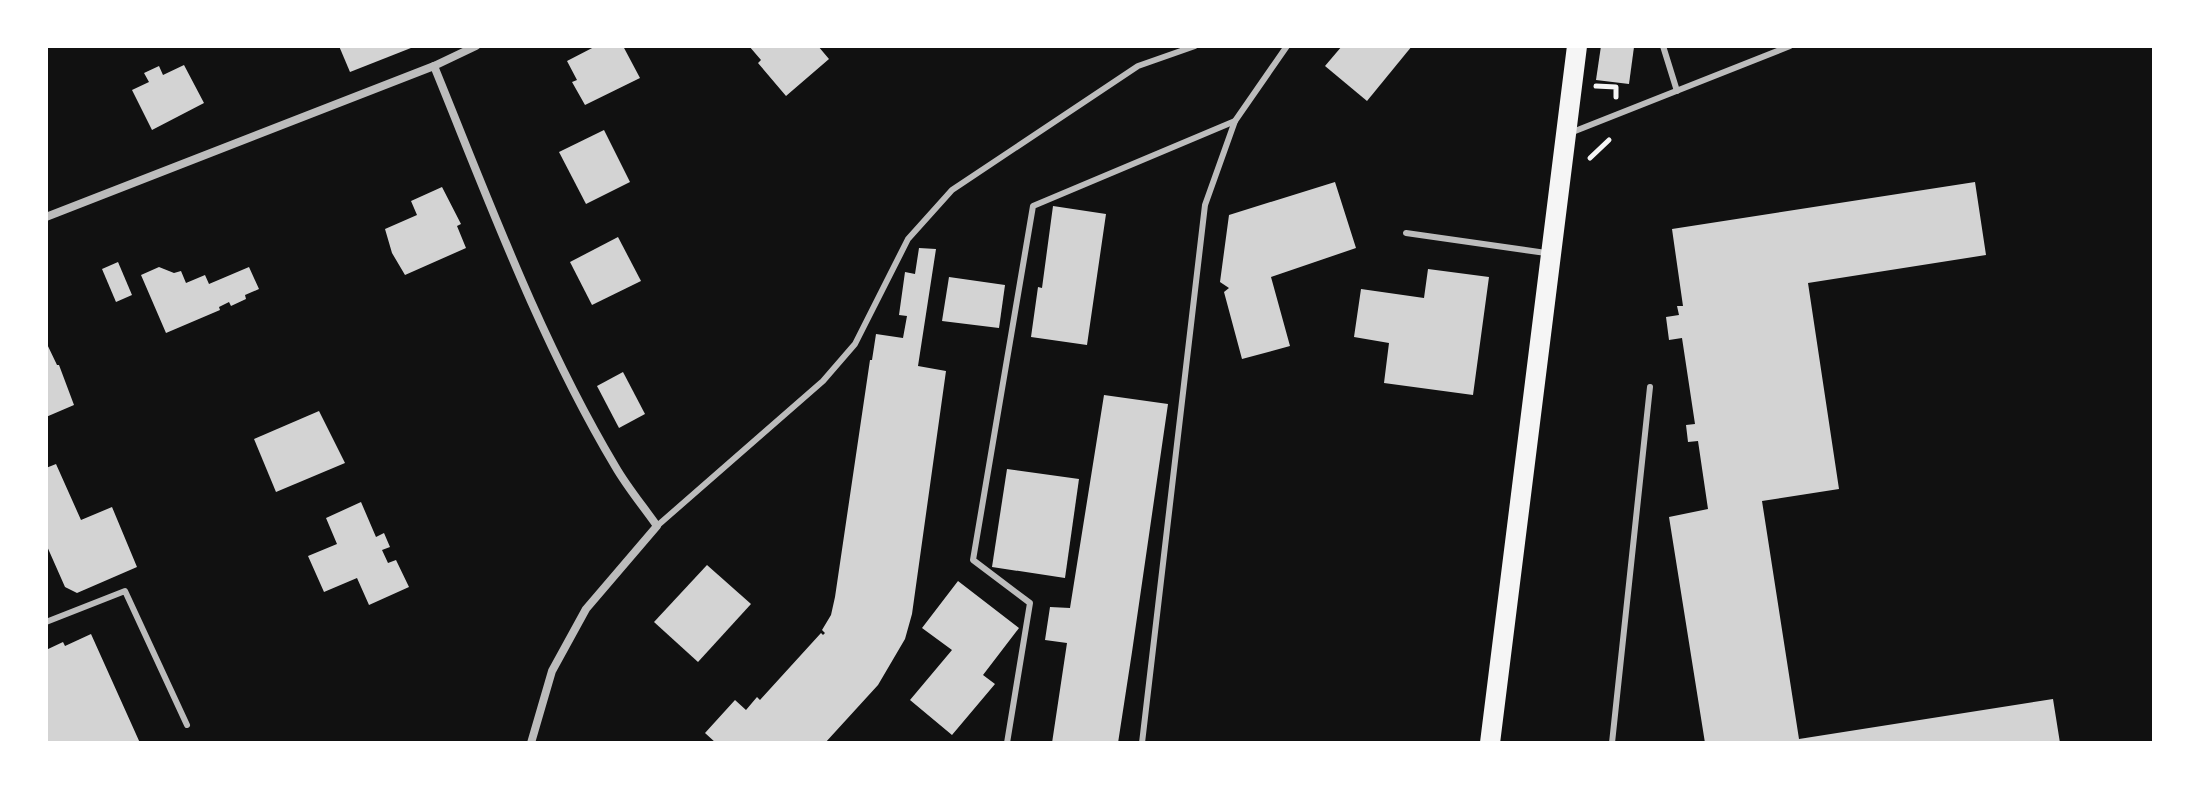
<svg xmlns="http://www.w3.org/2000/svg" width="2200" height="789" font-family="'Archivo Narrow',sans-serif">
  <rect width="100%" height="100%" fill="#111"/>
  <g fill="#d3d3d3">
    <polygon points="339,46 416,46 350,72"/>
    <polygon points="596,46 623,46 640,78 585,105 572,82 577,80 567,61"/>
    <polygon points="749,46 818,46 829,59 786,96 758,63 761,60"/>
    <polygon points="1342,46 1412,46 1367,101 1325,66"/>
    <polygon points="1601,46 1634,47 1629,84 1596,80"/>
    <polygon points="184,65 204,103 152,130 132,90 149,82 144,73 159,66 163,75"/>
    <polygon points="604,130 630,182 586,204 559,152"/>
    <polygon points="1335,182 1356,248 1271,277 1290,346 1242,359 1224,292 1229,288 1220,282 1229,215"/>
    <polygon points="1975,182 1986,255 1808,283 1839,489 1762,501 1799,739 2053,699 2060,743 1705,743 1669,517 1708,509 1698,441 1688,442 1686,425 1695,424 1682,338 1669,340 1666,317 1679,315 1677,306 1683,306 1672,229"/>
    <polygon points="442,187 461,224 457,226 466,248 405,275 392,253 385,229 417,215 411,201"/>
    <polygon points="1053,206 1106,214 1087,345 1031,337 1038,287 1042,288"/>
    <polygon points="618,237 641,281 592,305 570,262"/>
    <polygon points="919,248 936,249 918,366 946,371 912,614 905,639 878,685 825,743 716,743 705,733 735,700 746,710 757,697 760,700 821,633 823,635 825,633 822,630 831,615 835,597 870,360 872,360 876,334 903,338 907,316 899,315 905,272 915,274"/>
    <polygon points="118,262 132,295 116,302 102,269"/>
    <polygon points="159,267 174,273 181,271 186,283 205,275 209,284 249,267 259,289 245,295 246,299 231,306 229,302 219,307 220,310 166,333 141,275"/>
    <polygon points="1428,269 1489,277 1473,395 1384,383 1389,343 1354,337 1361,289 1424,298"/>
    <polygon points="949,277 1005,285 999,328 942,321"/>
    <polygon points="46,342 57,365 59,365 74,405 46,417"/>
    <polygon points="623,372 645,414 619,428 597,386"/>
    <polygon points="1104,395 1168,404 1132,652 1118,743 1052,743 1067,643 1045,640 1050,607 1070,608"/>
    <polygon points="319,411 345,463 276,492 254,439"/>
    <polygon points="56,464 81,520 112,507 137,567 77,593 65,587 46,544 46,468"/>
    <polygon points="1007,469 1079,479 1065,578 992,567"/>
    <polygon points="361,502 376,537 384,533 390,547 382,550 388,563 396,560 409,587 369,605 357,578 324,592 308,556 337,544 326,518"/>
    <polygon points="707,565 751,604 698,662 654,622"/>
    <polygon points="958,581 1019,628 983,675 995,684 952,735 910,700 952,650 922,628"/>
    <polygon points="91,634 140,743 46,743 46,650 63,642 65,646"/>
  </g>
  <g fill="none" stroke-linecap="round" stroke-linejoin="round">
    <g stroke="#f5f5f5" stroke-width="5">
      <polyline points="1596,86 1616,87 1616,97"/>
      <polyline points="1590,158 1609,140"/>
    </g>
    <g stroke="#bcbcbc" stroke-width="6">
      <polyline points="1663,46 1677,91"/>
      <polyline points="1570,133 1790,46"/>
      <polyline points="1406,233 1546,253"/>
      <polyline points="657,526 823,381 855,344 908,239 952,190 1138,66 1195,46"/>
      <polyline points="46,622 125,591 187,725"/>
      <polyline points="1007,743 1030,603 973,560 1033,206 1235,121"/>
      <polyline points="1142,743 1205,205 1235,121 1287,46"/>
      <polyline points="1612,743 1650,387"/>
    </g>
    <g stroke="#bcbcbc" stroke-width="8">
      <path d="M434 66C489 201 540 340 615 466 627 487 643 506 657 526L586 609 552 671 531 743"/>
      <polyline points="46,217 434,66 476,46"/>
    </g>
    <polyline stroke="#f5f5f5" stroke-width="20" points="1490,743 1577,46"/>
  </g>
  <rect width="2200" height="789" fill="none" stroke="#ffffff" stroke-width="96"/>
</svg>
